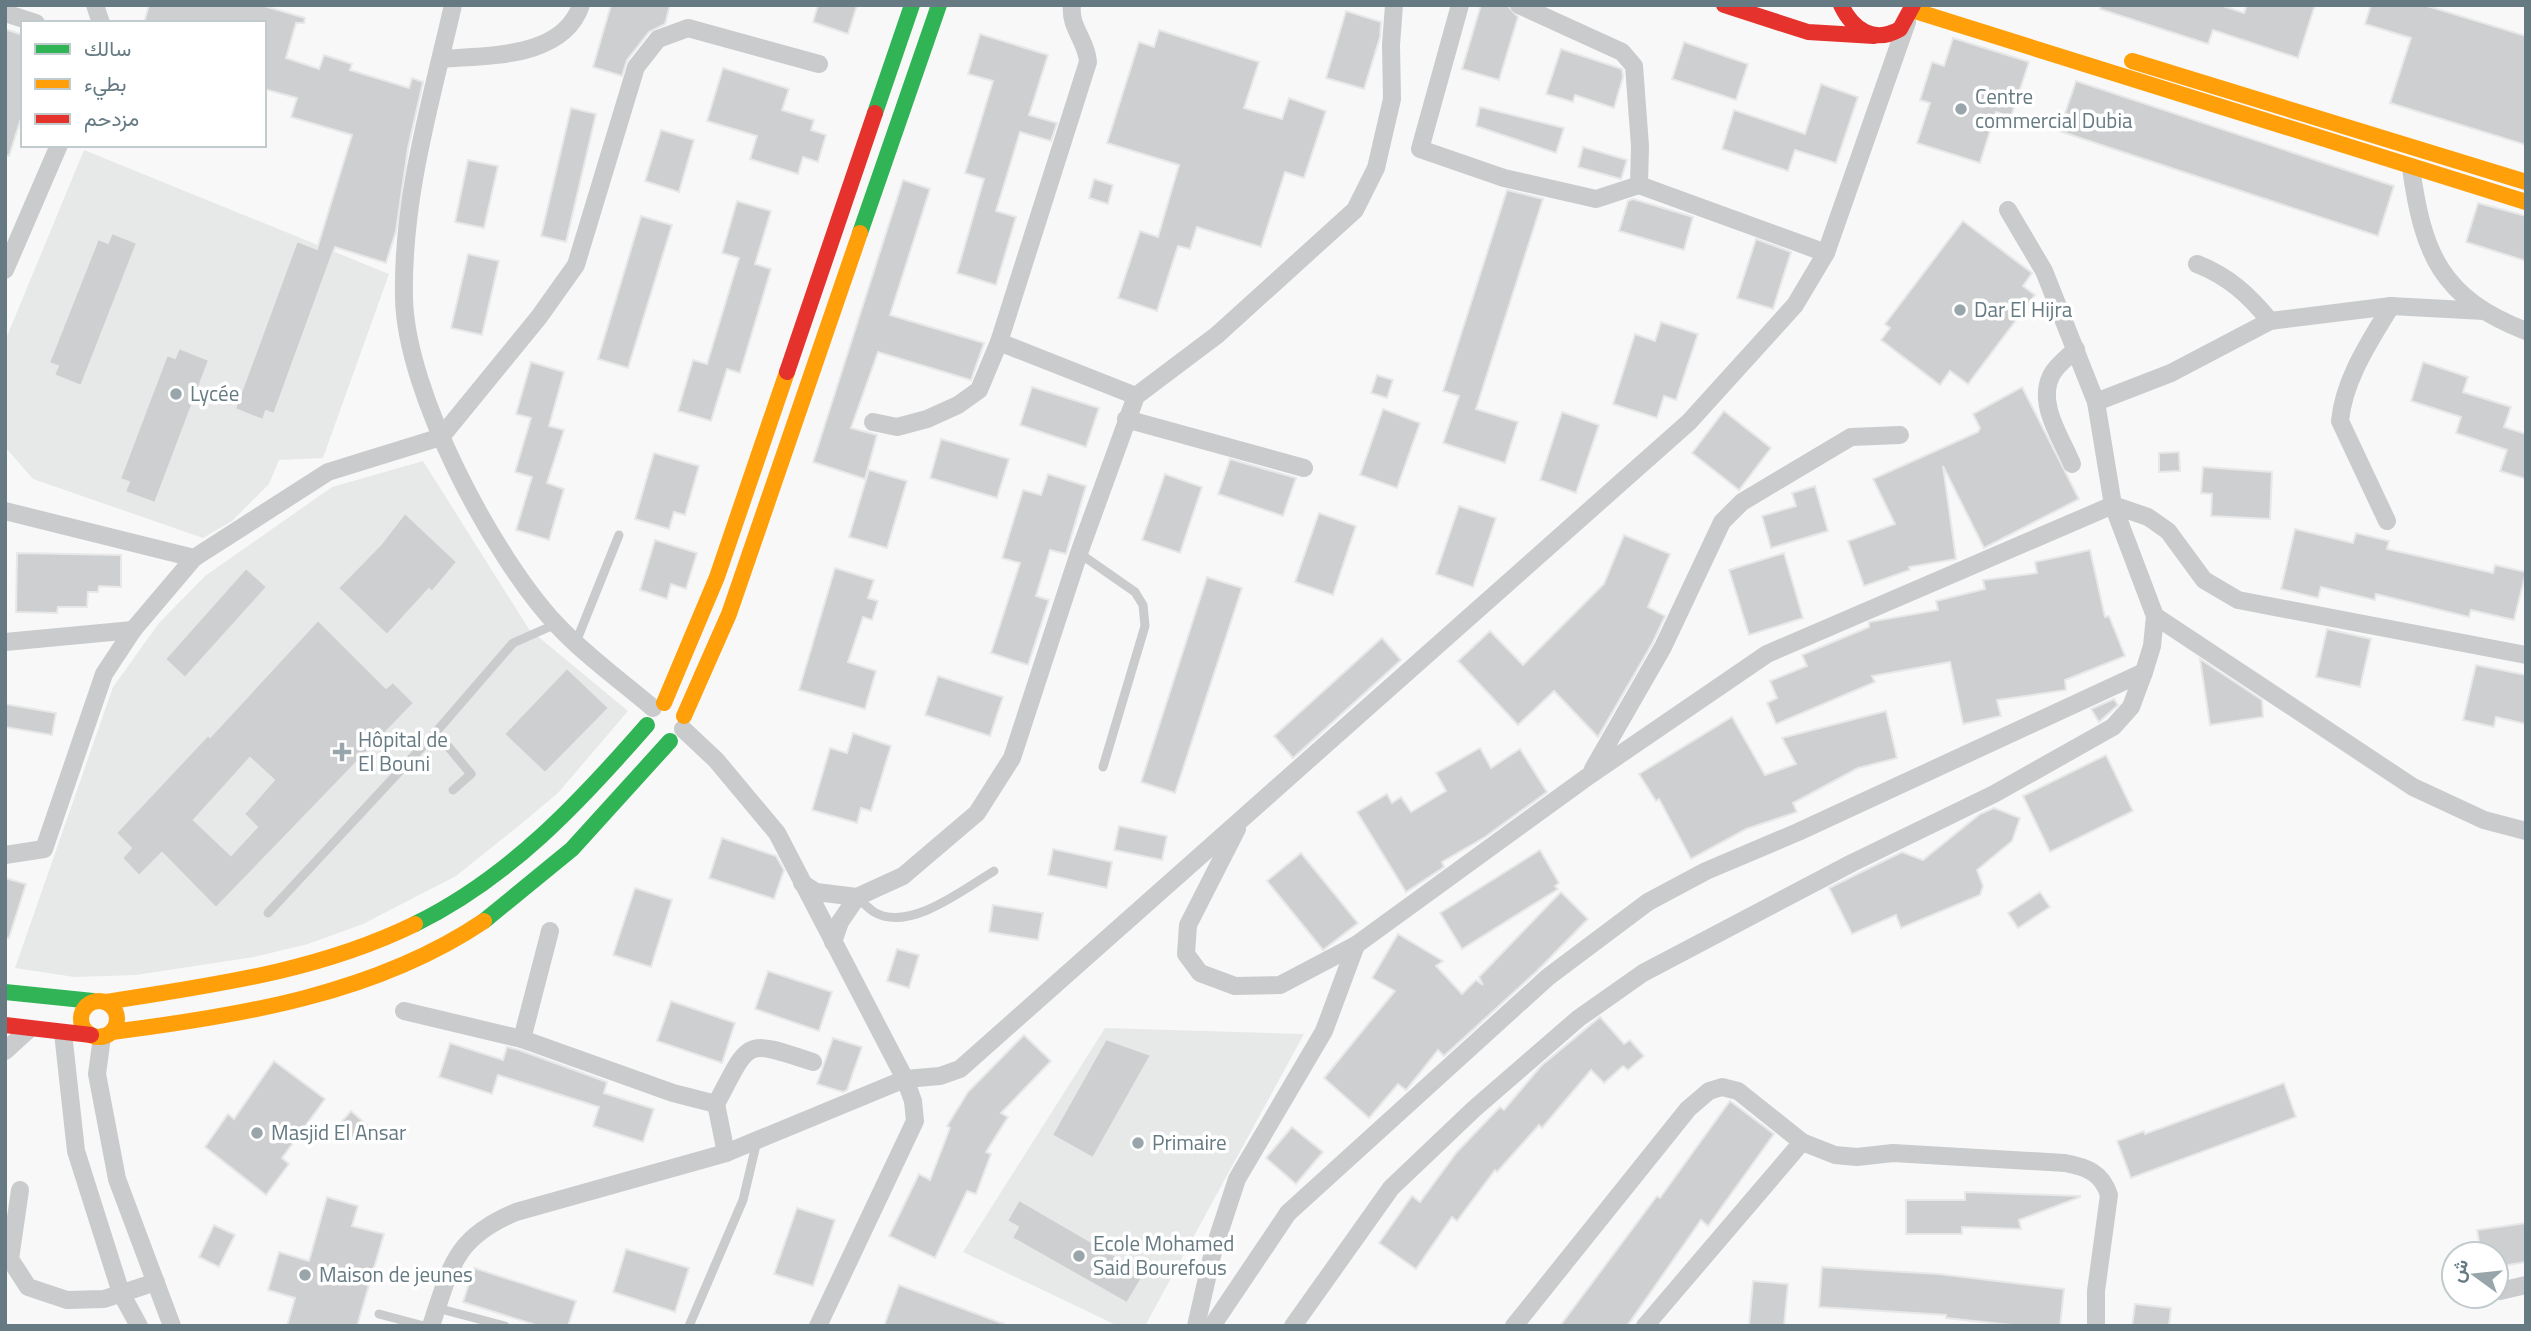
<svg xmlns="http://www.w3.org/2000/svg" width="2531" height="1331" font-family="'Titillium Web',Vazirmatn,sans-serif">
  <rect width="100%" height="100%" fill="#f8f8f8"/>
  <g fill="#e7e9e8">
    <polygon points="84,150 389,274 323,458 279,460 269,484 232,521 203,538 33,479 5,447 5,341"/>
    <polygon points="423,461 529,629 628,711 558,793 521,824 456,876 363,924 308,944 254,957 136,975 74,977 15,968 113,687 159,623 205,576 332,487"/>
    <polygon points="1105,1028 1304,1034 1145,1326 1118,1326 963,1252"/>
  </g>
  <g fill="#cdcfd0" stroke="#e8e8e8" stroke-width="2" fill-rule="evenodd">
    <polygon points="149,5 261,5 305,18 304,23 296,23 286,58 319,69 324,55 352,64 350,70 409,88 412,78 423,82 408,148 396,231 386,263 335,247 274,414 266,411 263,420 235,409 297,241 317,249 352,135 291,117 297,98 264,89 264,23 144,23"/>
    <polygon points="611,5 670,5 665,24 649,32 627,60 622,76 593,67"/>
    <polygon points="818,5 857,5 848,34 813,22"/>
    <polygon points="1481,5 1508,6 1518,17 1499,80 1462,69"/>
    <polygon points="2101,5 2220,5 2244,13 2247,5 2315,5 2298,58 2213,30 2208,44 2100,9"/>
    <polygon points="2371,5 2424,5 2526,36 2526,145 2390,103 2411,38 2365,24"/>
    <polygon points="1346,11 1381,22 1380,37 1364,89 1326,78"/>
    <polygon points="5,29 23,35 23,112 9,156 5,155"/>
    <polygon points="1159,30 1259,62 1244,108 1282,119 1289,98 1326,111 1304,178 1285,172 1261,247 1197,227 1190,249 1178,246 1157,311 1118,298 1140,231 1158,237 1179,165 1107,143 1139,42 1154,47"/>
    <polygon points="980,34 1048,55 1029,115 1057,123 1051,141 1020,132 996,211 1016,217 996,285 957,273 984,179 965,173 993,81 968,74"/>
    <polygon points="1953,38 2029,62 2011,117 1996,112 1980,163 1917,143 1930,103 1920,100 1932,62 1944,66"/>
    <polygon points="1684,42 1748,64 1736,100 1672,79"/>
    <polygon points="1561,49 1622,69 1623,77 1614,108 1575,95 1573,102 1546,94"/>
    <polygon points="723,68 789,89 782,110 814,120 811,130 826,135 818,162 803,157 798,174 750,159 757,136 707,121"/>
    <polygon points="2076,81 2394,186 2378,236 2059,131"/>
    <polygon points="1821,84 1858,97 1836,163 1795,150 1788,171 1722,149 1734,110 1805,134"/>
    <polygon points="1480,107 1564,128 1556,153 1476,126"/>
    <polygon points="571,108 596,114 566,242 541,236"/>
    <polygon points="661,130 694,140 679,192 645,181"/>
    <polygon points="1583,147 1627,160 1621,179 1578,167"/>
    <polygon points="468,160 498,166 484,228 455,222"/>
    <polygon points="1094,179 1113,185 1108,204 1089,198"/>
    <polygon points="903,180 930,189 890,315 984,343 971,380 878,352 851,428 877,435 865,479 813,462"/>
    <polygon points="1507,190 1543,199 1476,409 1518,422 1505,463 1443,443 1459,396 1443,391"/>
    <polygon points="1633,199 1693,217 1684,250 1619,231 1628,201"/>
    <polygon points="737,201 771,211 755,264 771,269 740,373 727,369 711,421 678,411 693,360 707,364 739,258 722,253"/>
    <polygon points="2478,203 2526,216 2526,261 2466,242"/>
    <polygon points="641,216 672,225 628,368 598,359"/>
    <polygon points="1963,221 2032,273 2023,286 2035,295 1968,384 1950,371 1940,385 1881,340 1890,328 1885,324"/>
    <polygon points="112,233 137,243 81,386 54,375 58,366 49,363 98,239 108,243"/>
    <polygon points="1756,239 1791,252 1773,309 1737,298"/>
    <polygon points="468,254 499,261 482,335 451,328"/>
    <polygon points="1661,322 1698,334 1676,400 1664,396 1657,418 1613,404 1635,334 1655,341"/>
    <polygon points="179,348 209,360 155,503 125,492 129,482 120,479 167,355 175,358"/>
    <polygon points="531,362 564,372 549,426 564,430 547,483 564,489 549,540 516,530 532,477 515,472 531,418 516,414"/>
    <polygon points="2423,362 2468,377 2463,392 2511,407 2504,427 2526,434 2526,479 2500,471 2507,450 2456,433 2461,417 2411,401"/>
    <polygon points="1377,375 1393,380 1387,398 1371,393"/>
    <polygon points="1032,387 1099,408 1086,447 1020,425"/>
    <polygon points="2022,387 2079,499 1984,548 1943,466 1956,559 1909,567 1910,570 1864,586 1848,541 1895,524 1873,479 1978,432 1980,428 1973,414"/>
    <polygon points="1383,409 1420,423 1397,488 1360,475"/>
    <polygon points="1724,411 1771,448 1739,490 1692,453"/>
    <polygon points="1562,412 1599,425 1576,493 1540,480"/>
    <polygon points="941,439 1009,459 997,498 930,478"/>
    <polygon points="2179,452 2180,471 2159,472 2159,453"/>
    <polygon points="654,453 699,466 685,515 674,512 669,529 635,519"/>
    <polygon points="1230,459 1296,478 1283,516 1218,494"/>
    <polygon points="2203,467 2272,472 2270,519 2211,516 2212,494 2201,493"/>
    <polygon points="869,470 907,481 887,548 849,537"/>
    <polygon points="1048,474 1086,486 1066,554 1050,550 1036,596 1049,600 1028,665 991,653 1020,563 1002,558 1023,490 1041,495"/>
    <polygon points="1165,474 1202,487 1180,553 1142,540"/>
    <polygon points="1815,486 1828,531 1771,548 1762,516 1796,506 1792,493"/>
    <polygon points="1459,506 1496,518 1473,587 1436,574"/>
    <polygon points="405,513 457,562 432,592 429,589 387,635 338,588 381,544"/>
    <polygon points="1319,513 1356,526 1333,595 1295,582"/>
    <polygon points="2295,529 2353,543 2356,533 2389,541 2387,549 2493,573 2495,565 2526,572 2514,620 2471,610 2469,617 2376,594 2375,600 2321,587 2318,598 2281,589"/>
    <polygon points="1624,535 1670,554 1648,607 1665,616 1653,642 1598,737 1554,691 1518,725 1458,661 1490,631 1523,665 1604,584"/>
    <polygon points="655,540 697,553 686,589 671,584 667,599 640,590"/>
    <polygon points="2090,550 2105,617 2109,616 2125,656 2065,680 2066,690 1997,700 2001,716 1963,724 1950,662 1872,676 1875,682 1776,724 1767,703 1777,698 1770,681 1807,666 1802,655 1869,627 1869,622 1938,610 1936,601 1985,589 1983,580 2037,573 2035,562"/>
    <polygon points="17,553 121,555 121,587 99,586 98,592 88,592 87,607 58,607 57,613 16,612"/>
    <polygon points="1784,553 1803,618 1749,635 1729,570"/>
    <polygon points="246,568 267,587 185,678 165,659"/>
    <polygon points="835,568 874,580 868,598 878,601 872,620 863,617 848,662 876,671 865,709 799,690"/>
    <polygon points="1207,577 1242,588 1175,793 1141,782"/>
    <path d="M318 620 386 688 393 682 414 703 216 908 162 853 139 876 122 858 131 848 116 833 208 735 210 737ZM250 758 274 780 244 814 257 827 231 855 194 820Z"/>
    <polygon points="2327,629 2371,639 2360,687 2316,677"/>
    <polygon points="1382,638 1401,660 1293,758 1274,736"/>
    <polygon points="2200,659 2262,700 2263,717 2210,725"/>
    <polygon points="2476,665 2526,675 2526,724 2496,717 2494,727 2463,720"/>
    <polygon points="567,668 609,708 545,773 504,734"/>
    <polygon points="938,676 1003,697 990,736 925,715"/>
    <polygon points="2114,699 2118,705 2099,722 2091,709"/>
    <polygon points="5,704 56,713 52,735 5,727"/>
    <polygon points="1886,711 1897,758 1858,768 1793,803 1797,812 1746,829 1691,859 1659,799 1656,801 1639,774 1732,717 1765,775 1796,764 1782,738"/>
    <polygon points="853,733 891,746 871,811 861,808 857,823 812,810 830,748 847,753"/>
    <polygon points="1480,748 1491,768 1520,749 1547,792 1485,837 1442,862 1444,867 1406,892 1357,812 1387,794 1392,803 1401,797 1411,812 1446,791 1436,773"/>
    <polygon points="2106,755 2133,811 2050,852 2023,796"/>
    <polygon points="1994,808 2020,818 2012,841 1977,870 1983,886 1980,895 1901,928 1896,915 1852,934 1829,888 1902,852 1923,860 1980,814"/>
    <polygon points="1119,826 1167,836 1162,860 1114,850"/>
    <polygon points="722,838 776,856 784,870 774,899 709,878"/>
    <polygon points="1053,849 1112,862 1107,888 1048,875"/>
    <polygon points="1540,850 1559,883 1555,886 1558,889 1462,949 1440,913"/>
    <polygon points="1301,853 1358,923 1323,950 1267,881"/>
    <polygon points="5,878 26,884 9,938 5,938"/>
    <polygon points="635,888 672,900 651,967 613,955"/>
    <polygon points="1561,892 1588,919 1537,971 1444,1056 1438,1050 1406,1090 1398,1084 1369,1118 1324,1078 1395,991 1372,978 1398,934 1443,961 1436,966 1462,994 1476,980 1483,985 1479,977"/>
    <polygon points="2040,892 2050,907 2018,928 2008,913"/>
    <polygon points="993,905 1043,913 1038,940 989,932"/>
    <polygon points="897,949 919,955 909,988 887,981"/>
    <polygon points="768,971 832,992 819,1031 755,1009"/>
    <polygon points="671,1001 735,1023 722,1063 657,1041"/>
    <polygon points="1600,1017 1624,1044 1630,1040 1644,1056 1628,1070 1623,1066 1604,1083 1591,1070 1542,1128 1539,1125 1497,1172 1495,1170 1457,1221 1452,1217 1416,1269 1379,1243 1412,1196 1420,1202 1457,1152 1500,1107 1504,1110 1541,1066"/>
    <polygon points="1024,1035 1051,1061 1001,1113 1008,1117 986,1152 991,1154 976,1194 967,1191 935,1258 889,1236 919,1174 930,1180 950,1128 947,1126 968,1092"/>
    <polygon points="833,1038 862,1047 847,1090 843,1092 817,1084"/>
    <polygon points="1106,1039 1151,1055 1093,1158 1052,1135"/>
    <polygon points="450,1043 503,1060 507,1047 519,1050 607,1082 604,1093 654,1109 643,1142 593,1126 599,1107 498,1075 492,1094 439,1077"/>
    <polygon points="274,1061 325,1099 282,1158 289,1164 266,1195 205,1147 228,1114 234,1119"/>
    <polygon points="2284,1083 2296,1117 2131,1178 2117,1141 2144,1131 2145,1134"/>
    <polygon points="1730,1101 1774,1134 1708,1226 1701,1220 1627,1326 1560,1326 1657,1196 1660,1198"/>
    <polygon points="351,1111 368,1126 354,1141 338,1126"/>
    <polygon points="1292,1127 1323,1152 1296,1184 1266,1158"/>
    <polygon points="1965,1192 2080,1196 2080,1197 2019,1220 2021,1229 1962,1227 1962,1234 1906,1234 1906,1200 1965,1200"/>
    <polygon points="327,1197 358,1206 352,1226 384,1234 357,1326 287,1326 295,1298 268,1290 279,1252 309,1261"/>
    <polygon points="1019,1200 1145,1273 1127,1303 1012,1238 1018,1227 1007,1221"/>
    <polygon points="797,1208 835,1220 813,1286 774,1274"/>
    <polygon points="2526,1223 2526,1262 2496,1267 2496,1254 2481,1254 2477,1230"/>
    <polygon points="214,1225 235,1235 219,1267 199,1257"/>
    <polygon points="626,1249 689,1268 675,1312 613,1292"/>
    <polygon points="1822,1267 1938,1274 2064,1289 2060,1326 2021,1326 1946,1318 1946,1315 1819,1307"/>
    <polygon points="474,1268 576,1301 568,1326 539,1326 463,1302"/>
    <polygon points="1753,1281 1788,1284 1784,1326 1749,1326"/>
    <polygon points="899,1285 1004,1324 1004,1326 884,1326"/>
    <polygon points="2135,1304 2171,1308 2169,1326 2132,1326"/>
  </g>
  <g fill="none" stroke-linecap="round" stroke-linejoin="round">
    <g stroke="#c9cbcc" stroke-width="9">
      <polyline points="1079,553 1135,592 1143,605 1145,626 1103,767"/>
      <polyline points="576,642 619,535"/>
      <polyline points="436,732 471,774 453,790"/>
      <path d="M857 897C862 902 868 908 874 912 909 933 964 889 994 871"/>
      <polyline points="268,913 436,732 513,643 556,624"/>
      <polyline points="437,1308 505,1326"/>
      <polyline points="379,1314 424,1326"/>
      <polyline points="689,1326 743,1200 757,1141"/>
    </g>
    <g stroke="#c9cbcc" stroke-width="18">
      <polyline points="95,5 101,23"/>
      <path d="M453 5C431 102 402 197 404 297 405 391 493 557 557 625 585 655 621 681 653 708"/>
      <path d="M1072 5C1069 27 1087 41 1088 62L999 342 1136 396"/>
      <polyline points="1460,5 1420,149 1504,178 1596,199 1639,185 1826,253"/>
      <polyline points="1519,5 1622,52 1634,66 1640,146 1639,185"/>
      <polyline points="5,13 36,23"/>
      <path d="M441 59C487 55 563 59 581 5"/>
      <path d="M2411 168C2423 254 2441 298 2526 331"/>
      <polyline points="2008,210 2044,271 2096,402"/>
      <path d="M2197 264C2228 276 2249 295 2270 321"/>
      <polyline points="5,270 59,145"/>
      <polyline points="1126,419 1304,468"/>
      <polyline points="873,422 897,427 927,419 958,405 979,390 999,342"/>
      <path d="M2072 464C2061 437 2036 403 2052 374 2057 365 2068 357 2076 349"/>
      <polyline points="5,511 194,558 328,472 441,437 539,317 576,265 636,67 658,39 688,28 819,64"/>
      <path d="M2387 521 2340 421C2344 379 2370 341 2391 306"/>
      <polyline points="2155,616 2413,787 2484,820 2526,831"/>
      <polyline points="5,642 133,630"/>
      <polyline points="2144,672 2152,646 2155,616 2113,505 2096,402 2171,373 2270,321 2391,306 2484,311"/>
      <polyline points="683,729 716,760 777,833 905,1079 940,1076 960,1069 1689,422 1795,305 1826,253 1907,22"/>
      <polyline points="1593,769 1663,647 1722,522 1742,502 1851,437 1900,435"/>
      <polyline points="1237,829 1188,925 1186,954 1200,973 1235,986 1280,985 1356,945"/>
      <polyline points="5,855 44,849 104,674 133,630 194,558"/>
      <polyline points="802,883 816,892 857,897 903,876 977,813 1012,758 1079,553 1136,396 1217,335 1355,210 1376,168 1392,99 1391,45 1394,5"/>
      <polyline points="833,942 840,922 857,897"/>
      <polyline points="404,1011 522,1039 673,1093 716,1104 726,1153"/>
      <polyline points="63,1033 76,1151 121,1293 139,1326"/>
      <polyline points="102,1037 97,1074 117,1179 172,1326"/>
      <polyline points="522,1039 550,931"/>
      <polyline points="5,1051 28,1030"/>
      <path d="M716 1104C751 1039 742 1039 813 1062"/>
      <polyline points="20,1190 10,1259 28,1287 67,1300 104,1299 156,1282"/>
      <polyline points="2500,1291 2526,1285"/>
      <path d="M431 1326C451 1266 454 1238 516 1212L726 1153 905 1079 913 1101 915 1121 818 1326"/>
      <polyline points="1196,1326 1213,1252 1237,1179 1324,1031 1356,945 1590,775 1767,654 2113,505 2148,517 2168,531 2204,580 2238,600 2526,655"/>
      <polyline points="1212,1326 1288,1213 1548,977 1648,902 1706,871 1798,832 2144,672 2131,707 2113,727 1994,794 1852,863 1643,973 1579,1018 1474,1109 1391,1188 1293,1326"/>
      <path d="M1514 1326 1688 1109 1709 1091 1722 1087 1738 1091 1802 1142 1835 1155 1857 1157 1893 1153 2065 1163C2087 1167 2102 1173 2109 1195L2096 1291V1326"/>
      <polyline points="1645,1326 1802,1142"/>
    </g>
    <g stroke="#30b455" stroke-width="16">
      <polyline points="875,113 912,5"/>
      <polyline points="860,233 939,5"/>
      <polyline points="484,921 572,849 670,741"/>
      <path d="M415 924C509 878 579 803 647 725"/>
      <polyline points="5,992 93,1001"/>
    </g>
    <g stroke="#ff9f0a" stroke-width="16">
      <polyline points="1912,10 2526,202"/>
      <polyline points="2132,61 2526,182"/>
      <polyline points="664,703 717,577 787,372"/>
      <polyline points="684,716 729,614 860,233"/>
      <circle cx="99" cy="1019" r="18"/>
      <path d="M106 1002C212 985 317 972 415 924"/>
      <path d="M112 1032C239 1016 376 994 484 921"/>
    </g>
    <g stroke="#e5322d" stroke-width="16">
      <polyline points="1724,5 1808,32 1874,36"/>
      <path d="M1841 5C1853 30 1874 44 1900 29L1913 5"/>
      <polyline points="787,372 875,113"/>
      <polyline points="5,1025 91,1035"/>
    </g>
  </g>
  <g fill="#98a6ab" stroke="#fff" stroke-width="2.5">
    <circle cx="1961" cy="109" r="7"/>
    <circle cx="1960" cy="310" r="7"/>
    <circle cx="176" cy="394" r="7"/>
    <path d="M338.5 741.5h7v7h7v7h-7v7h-7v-7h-7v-7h7z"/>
    <circle cx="257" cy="1133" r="7"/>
    <circle cx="1138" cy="1143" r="7"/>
    <circle cx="1079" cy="1256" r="7"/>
    <circle cx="305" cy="1275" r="7"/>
  </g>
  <g text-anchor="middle" stroke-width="7" stroke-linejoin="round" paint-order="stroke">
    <g font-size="21" fill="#657a82" stroke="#fff" text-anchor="start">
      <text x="1975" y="104">Centre<tspan x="1975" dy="24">commercial Dubia</tspan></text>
      <text x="1974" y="317">Dar El Hijra</text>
      <text x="190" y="401">Lycée</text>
      <text x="358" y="747">Hôpital de<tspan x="358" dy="24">El Bouni</tspan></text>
      <text x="271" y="1140">Masjid El Ansar</text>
      <text x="1152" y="1150">Primaire</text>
      <text x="1093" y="1251">Ecole Mohamed<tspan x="1093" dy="24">Said Bourefous</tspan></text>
      <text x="319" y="1282">Maison de jeunes</text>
    </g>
  </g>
  <rect width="2531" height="1331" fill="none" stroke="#657a82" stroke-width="14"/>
  <rect x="21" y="21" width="245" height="126" fill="#ffffff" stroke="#c1cacd" stroke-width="2"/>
  <rect x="35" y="44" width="35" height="10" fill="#30b455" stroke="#c1cacd" stroke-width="2"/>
  <text x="84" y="56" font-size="21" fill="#657a82">سالك</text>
  <rect x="35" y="79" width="35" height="10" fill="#ff9f0a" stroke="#c1cacd" stroke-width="2"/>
  <text x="84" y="91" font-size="21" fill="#657a82">بطيء</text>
  <rect x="35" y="114" width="35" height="10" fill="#e5322d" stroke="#c1cacd" stroke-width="2"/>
  <text x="84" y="126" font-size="21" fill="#657a82">مزدحم</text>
  <g transform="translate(2475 1275) rotate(285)"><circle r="33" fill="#ffffff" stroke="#c1cacd" stroke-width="2"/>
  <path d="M0-5L12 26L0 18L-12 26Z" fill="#98a6ab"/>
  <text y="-10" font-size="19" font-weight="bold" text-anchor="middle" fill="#657a82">ش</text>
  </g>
</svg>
